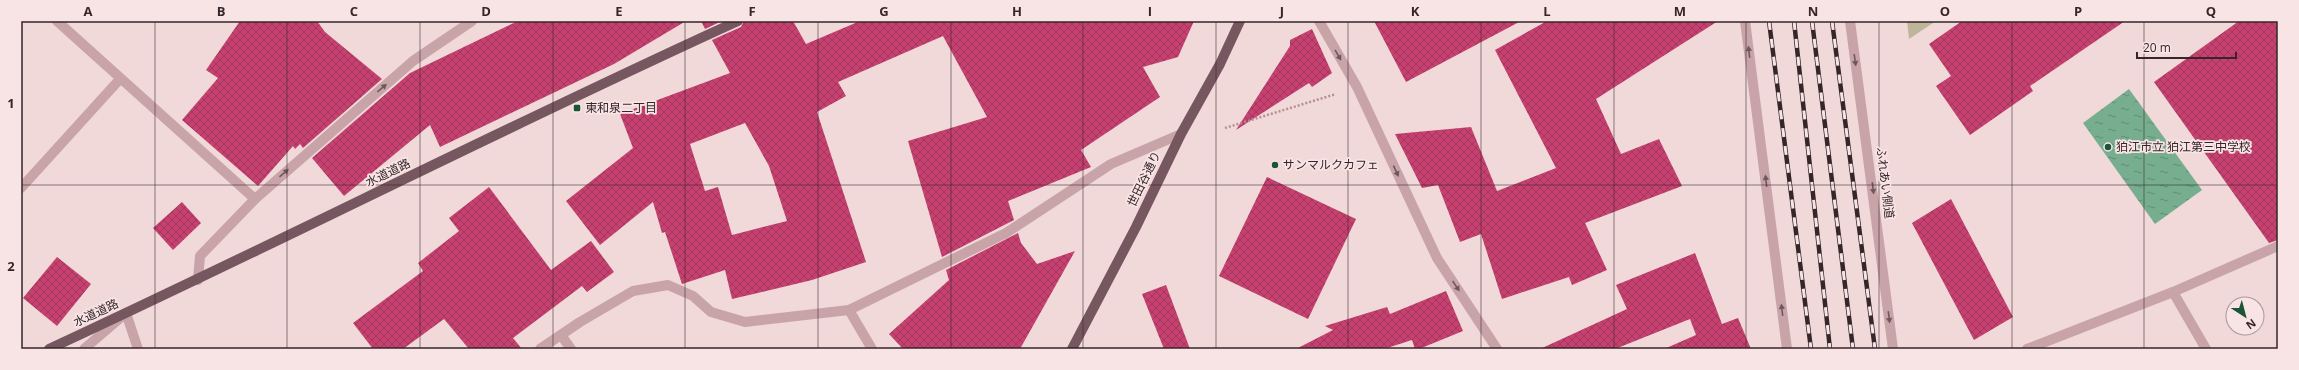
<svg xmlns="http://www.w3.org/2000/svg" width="2299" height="370" font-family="'Open Sans','Noto Sans JP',sans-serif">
  <defs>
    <pattern id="water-ripples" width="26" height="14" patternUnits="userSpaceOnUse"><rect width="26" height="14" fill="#77ae8f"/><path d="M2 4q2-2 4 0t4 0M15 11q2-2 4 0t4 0" fill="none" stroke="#628d75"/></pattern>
    <pattern id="building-cross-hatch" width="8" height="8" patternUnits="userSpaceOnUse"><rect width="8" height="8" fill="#c64170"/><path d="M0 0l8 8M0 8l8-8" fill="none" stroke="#a2365c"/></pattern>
  </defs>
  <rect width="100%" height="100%" fill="#f1d8d9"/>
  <polygon fill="#bfb598" points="1907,21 1936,21 1909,39"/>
  <polygon fill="url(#water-ripples)" points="2129,89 2202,190 2155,224 2083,123"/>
  <g fill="url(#building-cross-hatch)" fill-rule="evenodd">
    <polygon points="240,21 317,21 325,32 382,79 303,148 300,144 295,149 293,146 258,186 182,120 218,78 206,70"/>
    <polygon points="518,21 686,21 614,64 440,147 430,125 344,196 312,158 410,73"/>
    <polygon points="701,21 722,21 705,29"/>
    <path d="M744 21H793L806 44 860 21H1194L1178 57 1143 67 1160 97 1081 150 1091 167 1008 201 1014 220 942 257 908 141 987 117 943 36 838 82 846 96 817 112 866 262 812 280 732 299 725 270 682 284 665 232 662 233 653 202 600 245 566 201 633 148 620 114 730 73 712 40 741 27ZM745 123 769 166 787 221 732 235 718 187 705 191 690 144Z"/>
    <polygon points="1374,21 1521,21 1406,82"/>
    <polygon points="1547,21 1718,21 1596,99 1621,154 1659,139 1682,186 1585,223 1607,270 1572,285 1569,277 1502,299 1481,234 1460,242 1438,185 1422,188 1395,134 1471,127 1497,191 1556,168 1495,50"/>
    <polygon points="1962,21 2125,21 2030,86 2033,91 1970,135 1936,86 1951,76 1929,44"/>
    <polygon points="2239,21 2278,21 2278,240 2269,243 2154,82"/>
    <polygon points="1312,29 1332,73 1312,87 1309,83 1236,130 1290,46 1290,40"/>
    <polygon points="1267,177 1356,219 1308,319 1219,276"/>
    <polygon points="489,187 551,270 591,241 614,272 587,292 582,286 513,338 522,349 469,349 444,319 403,349 373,349 353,323 423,271 418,263 459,231 449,218"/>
    <polygon points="1951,199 2013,317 1974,340 1912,223"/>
    <polygon points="182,202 201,223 173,250 153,228"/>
    <polygon points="1018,233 1021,243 1037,264 1075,251 1020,349 903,349 889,334 949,280 946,270"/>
    <polygon points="1695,253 1722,324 1738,318 1751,349 1664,349 1696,335 1690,319 1615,349 1540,349 1627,309 1616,285"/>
    <polygon points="57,257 91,284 57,326 23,298"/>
    <polygon points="1166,285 1190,349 1164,349 1142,294"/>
    <polygon points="1446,291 1463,331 1419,349 1415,349 1412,340 1384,349 1296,349 1333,330 1325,326 1387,307 1390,314"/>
  </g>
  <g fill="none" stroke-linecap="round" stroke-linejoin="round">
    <polyline stroke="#b48e94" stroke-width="2.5" stroke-dasharray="2 2" stroke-linecap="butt" points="1225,128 1336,94"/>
    <g stroke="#c8a4a9" stroke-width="10">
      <polyline points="57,21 255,199"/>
      <polyline points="1319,21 1357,87 1437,258 1497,349"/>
      <polyline points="1745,21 1787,349"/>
      <polyline points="1850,21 1893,349"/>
      <polyline points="21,188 120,79"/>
      <polyline points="198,280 200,256 255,199 413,61 472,21"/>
      <polyline points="2173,292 2206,349"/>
      <polyline points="849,310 872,349"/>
      <polyline points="561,335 571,349"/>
      <polyline points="84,349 126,313 138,349"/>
      <polyline points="540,349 580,322 633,291 668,285 693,296 711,312 745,322 849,310 1006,233 1111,164 1181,134"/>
      <polyline points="2027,349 2173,292 2278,246"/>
    </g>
    <g stroke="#76565f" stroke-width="10">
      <path d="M49 349C280 242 507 126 738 21"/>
      <polyline points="1072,349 1136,227 1181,134 1220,64 1240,21"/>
    </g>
    <g stroke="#34262a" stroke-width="4.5">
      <g id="rail">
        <polyline points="1769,21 1811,349"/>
        <polyline points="1794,21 1830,349"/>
        <polyline points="1812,21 1853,349"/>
        <polyline points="1832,21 1875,349"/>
      </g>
    </g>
    <use href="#rail" stroke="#f9e4e5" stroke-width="3" stroke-dasharray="9" stroke-linecap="butt"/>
  </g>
  <defs><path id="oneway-solid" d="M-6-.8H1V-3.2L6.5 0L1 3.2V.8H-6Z"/></defs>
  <g fill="#6f585d">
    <use href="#oneway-solid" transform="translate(1749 52) rotate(-97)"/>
    <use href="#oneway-solid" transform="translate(1338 55) rotate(60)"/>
    <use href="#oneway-solid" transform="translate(1855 60) rotate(82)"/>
    <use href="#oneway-solid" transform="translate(382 88) rotate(-40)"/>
    <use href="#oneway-solid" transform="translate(1396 171) rotate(65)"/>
    <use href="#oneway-solid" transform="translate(284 173) rotate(-41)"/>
    <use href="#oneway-solid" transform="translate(1766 181) rotate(-97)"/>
    <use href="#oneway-solid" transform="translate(1873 188) rotate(83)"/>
    <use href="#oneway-solid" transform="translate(1456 286) rotate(56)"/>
    <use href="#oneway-solid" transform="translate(1782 310) rotate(-97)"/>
    <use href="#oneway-solid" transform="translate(1889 317) rotate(83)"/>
  </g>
  <path fill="none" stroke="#34262a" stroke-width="1" stroke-opacity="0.55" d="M155 21V349M287 21V349M420 21V349M553 21V349M685 21V349M818 21V349M951 21V349M1083 21V349M1216 21V349M1348 21V349M1481 21V349M1614 21V349M1746 21V349M1879 21V349M2012 21V349M2144 21V349M21 185H2278"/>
  <g fill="#1c5536" stroke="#f9e4e5" stroke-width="1.5">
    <rect x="573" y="104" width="8" height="8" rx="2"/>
    <circle cx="2108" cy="147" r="4"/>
    <circle cx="1275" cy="165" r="4"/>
  </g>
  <g text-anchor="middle" stroke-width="3.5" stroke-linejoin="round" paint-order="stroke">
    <g font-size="12" fill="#34262a" stroke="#f9e4e5" text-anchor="start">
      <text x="585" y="112">東和泉二丁目</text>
      <text x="2116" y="151">狛江市立 狛江第三中学校</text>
      <text x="1283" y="169">サンマルクカフェ</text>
    </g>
    <g font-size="12" fill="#34262a" stroke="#f9e4e5">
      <text transform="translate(388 173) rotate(-26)" y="4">水道道路</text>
      <text transform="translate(1144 179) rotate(-64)" y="4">世田谷通り</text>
      <text transform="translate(1885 183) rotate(83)" y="4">ふれあい側道</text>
      <text transform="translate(96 313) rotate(-25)" y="4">水道道路</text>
    </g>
  </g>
  <rect width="2299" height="370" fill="none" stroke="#f9e4e5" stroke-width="44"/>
  <g transform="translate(2245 316) rotate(144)"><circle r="19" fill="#f9e4e5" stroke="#aa989a"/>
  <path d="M0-3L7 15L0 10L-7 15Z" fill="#1c5536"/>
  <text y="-6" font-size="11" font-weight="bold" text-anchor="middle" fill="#34262a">N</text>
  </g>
  <path d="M2137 52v6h99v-6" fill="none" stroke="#34262a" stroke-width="2"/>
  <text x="2143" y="52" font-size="12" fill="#34262a" stroke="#f9e4e5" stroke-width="3" paint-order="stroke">20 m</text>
  <rect x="22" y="22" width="2255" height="326" fill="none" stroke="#34262a" stroke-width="1.5"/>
  <g font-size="13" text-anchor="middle" font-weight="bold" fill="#34262a">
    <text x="88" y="16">A</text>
    <text x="221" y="16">B</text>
    <text x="354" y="16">C</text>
    <text x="486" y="16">D</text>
    <text x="619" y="16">E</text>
    <text x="752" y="16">F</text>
    <text x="884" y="16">G</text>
    <text x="1017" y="16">H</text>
    <text x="1150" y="16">I</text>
    <text x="1282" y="16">J</text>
    <text x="1415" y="16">K</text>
    <text x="1547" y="16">L</text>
    <text x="1680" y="16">M</text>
    <text x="1813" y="16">N</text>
    <text x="1945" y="16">O</text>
    <text x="2078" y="16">P</text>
    <text x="2211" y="16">Q</text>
    <text x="11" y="108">1</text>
    <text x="11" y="271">2</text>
  </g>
</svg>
